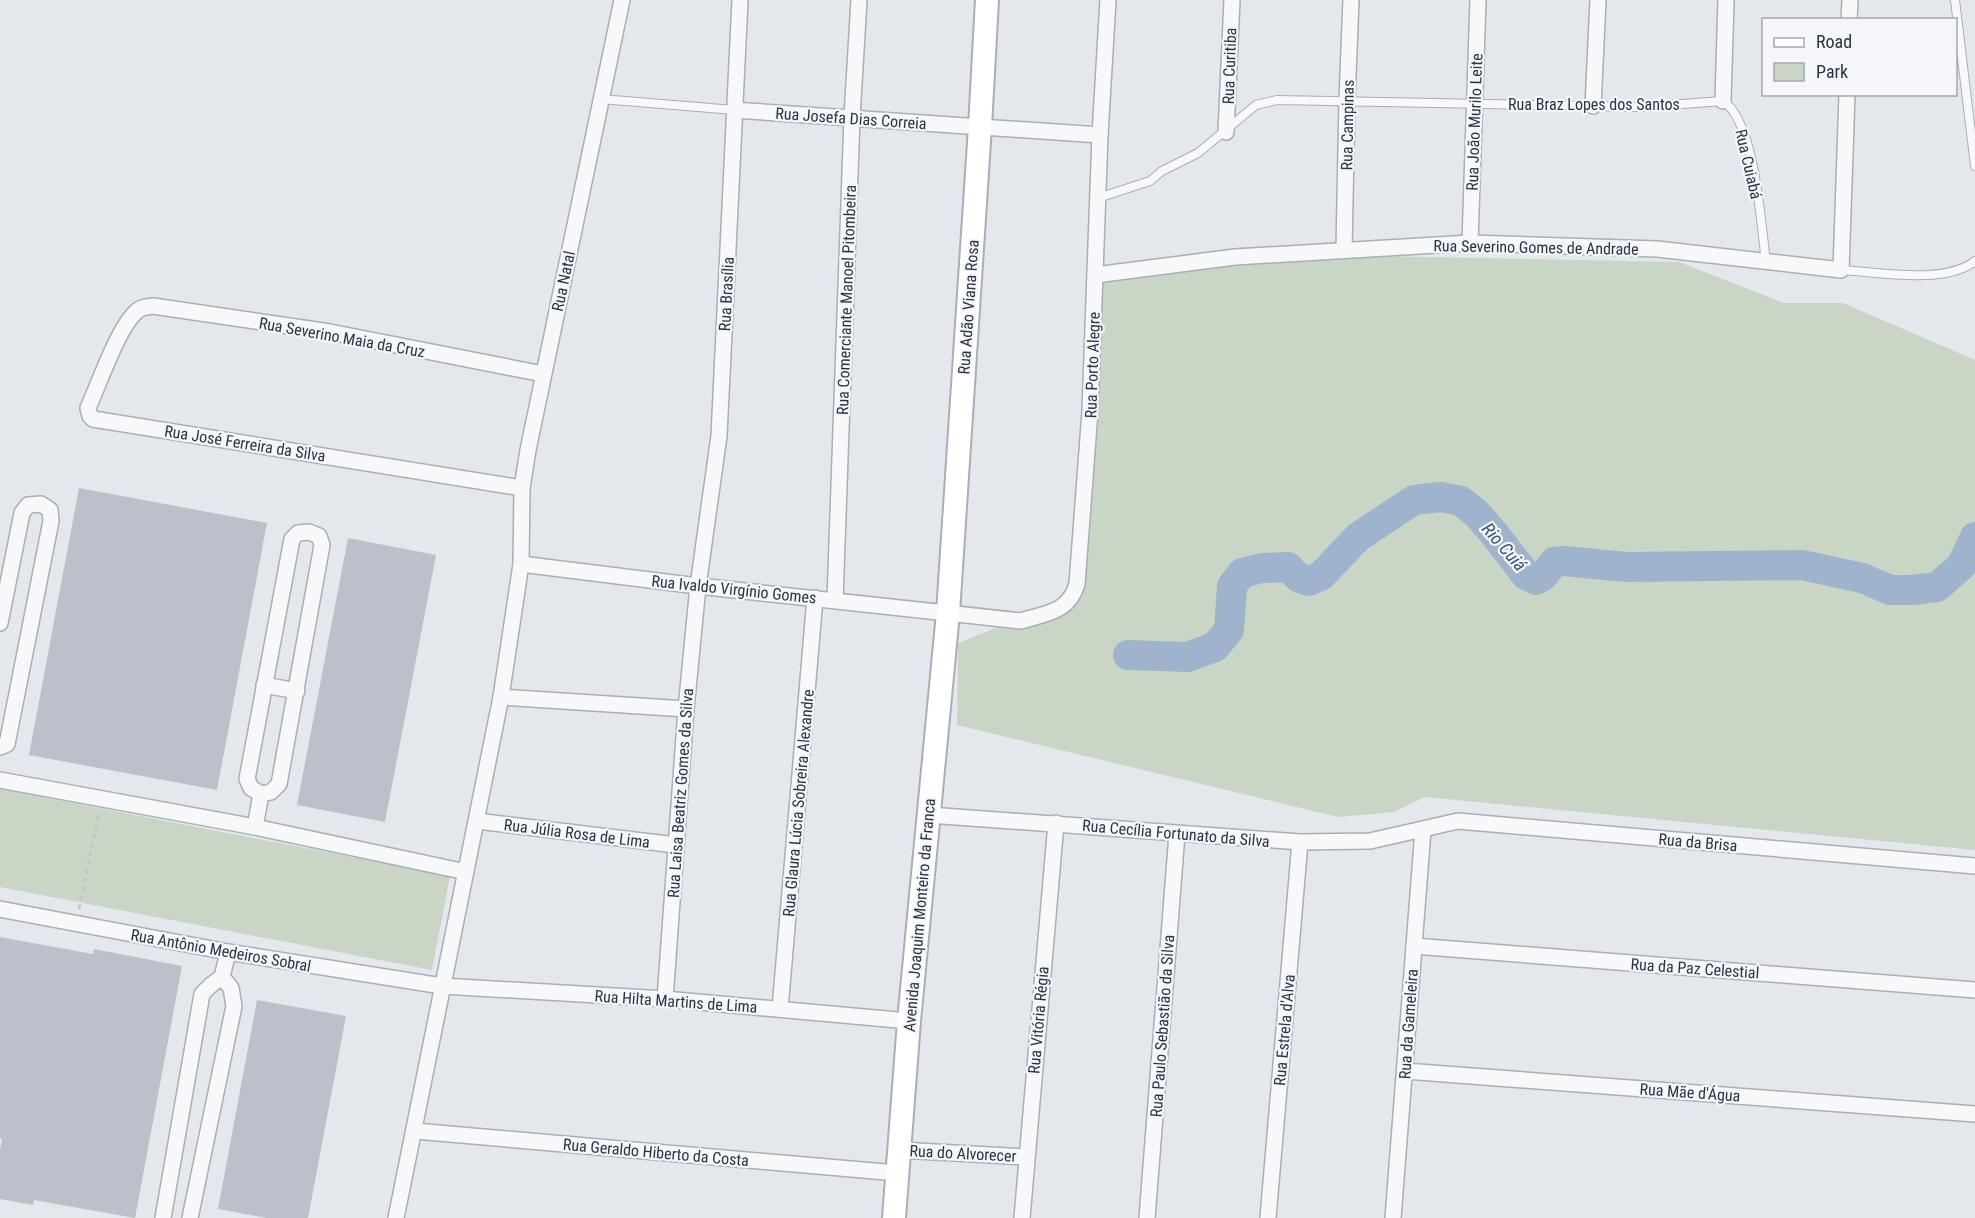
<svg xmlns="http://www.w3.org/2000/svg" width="1975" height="1218" font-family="'Roboto Condensed',sans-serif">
  <rect width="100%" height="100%" fill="#e4e7ec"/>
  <g fill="#c9d6c5">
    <polygon points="1322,255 1679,262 1784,303 1843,303 1975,360 1975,850 1425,797 1394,812 1338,817 957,725 958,643 1073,597 1099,281"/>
    <polygon points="0,789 450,876 432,970 0,887"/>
  </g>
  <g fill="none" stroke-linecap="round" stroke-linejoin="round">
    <polyline stroke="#9fb4cc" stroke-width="30" points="1128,655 1187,657 1215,647 1229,630 1232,586 1242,573 1262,568 1288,567 1299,578 1309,581 1321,576 1358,537 1414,500 1441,497 1461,501 1477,514 1496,536 1526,575 1536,580 1543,576 1554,562 1564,561 1627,567 1802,565 1862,578 1890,590 1912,590 1937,587 1961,566 1975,537"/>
  </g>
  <g fill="#bbc0ca">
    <polygon points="79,488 267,523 217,790 29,755"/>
    <polygon points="348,538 436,555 385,822 297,805"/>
    <polygon points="0,937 93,954 94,949 182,966 135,1218 34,1200 33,1205 0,1199 0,1150 2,1139 0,1138"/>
    <polygon points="257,1000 346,1016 308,1218 267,1218 218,1209"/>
  </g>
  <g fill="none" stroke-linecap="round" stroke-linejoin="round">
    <g stroke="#a9aeb7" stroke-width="10">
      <g id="lane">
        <polyline points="1955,0 1975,166"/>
        <polyline points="601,99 734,110"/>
        <path d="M1098 198 1150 181 1162 171 1198 153 1256 105 1277 100 1641 107 1723 101C1755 121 1761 225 1766 262"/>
        <path d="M1841 270C1878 272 1945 285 1975 261"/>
      </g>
    </g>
    <g stroke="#a9aeb7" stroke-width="18">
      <g id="street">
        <polyline points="1849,20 1850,0"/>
        <polyline points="1723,101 1726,0"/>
        <polyline points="1593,106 1598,0"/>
        <polyline points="734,110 1100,135"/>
        <polyline points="1226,132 1232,0"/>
        <polyline points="1470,243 1478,0"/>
        <polyline points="1344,249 1347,100 1351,0"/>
        <polyline points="1095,275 1235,257 1470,243 1657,249 1841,270 1847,94"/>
        <path d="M522 488 93 419 90 416 88 408C99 384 118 328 136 312 140 307 147 307 153 306L330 332 543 374"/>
        <polygon points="309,532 319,536 322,545 279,784 271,792 261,794 251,788 247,779 292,539 298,533"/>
        <path d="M521 564 698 586 1021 621C1047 613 1069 612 1077 584L1090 411 1100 135 1108 0"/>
        <polyline points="835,600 852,117 859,0"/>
        <polyline points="0,623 22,513 28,505 41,504 50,510 51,521 7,744 0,747"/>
        <polyline points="264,685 297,691"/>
        <polyline points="501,697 686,709"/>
        <polyline points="0,780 255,827 466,872"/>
        <polyline points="929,815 1300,842 1370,841 1458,821 1975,866"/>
        <polyline points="477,821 676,845"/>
        <polyline points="255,827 261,794"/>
        <polyline points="0,909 228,952 442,986 665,999 909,1021"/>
        <polyline points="1414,946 1975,990"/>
        <polyline points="665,999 686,709 698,586 719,436 740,0"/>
        <polyline points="780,1009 815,598"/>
        <polyline points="1405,1071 1975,1114"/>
        <polyline points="415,1131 897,1173"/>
        <polyline points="899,1150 1026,1157"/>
        <polyline points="163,1218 202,994 211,985 222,977 228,952"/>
        <polyline points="190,1218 234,1006 231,988 222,977"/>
        <polyline points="396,1218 501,697 521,564 522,488 528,450 622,0"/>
        <polyline points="1022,1218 1056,823"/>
        <polyline points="1147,1218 1177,834"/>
        <polyline points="1268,1218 1300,842"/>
        <polyline points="1393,1218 1423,830"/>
      </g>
    </g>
    <g stroke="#a9aeb7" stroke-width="26">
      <polyline id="secondary" points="894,1218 909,1021 948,613 980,127 987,0"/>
    </g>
    <polyline stroke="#c2c5cb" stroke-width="3" stroke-dasharray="4.5 4.5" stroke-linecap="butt" points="79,909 99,812"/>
    <use href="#lane" stroke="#f7f8fa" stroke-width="8"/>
    <use href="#street" stroke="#f7f8fa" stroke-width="15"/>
    <use href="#secondary" stroke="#fff" stroke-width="22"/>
  </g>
  <g text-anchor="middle" stroke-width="4.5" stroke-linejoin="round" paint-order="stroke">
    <g font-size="16" fill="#2b3445" stroke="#f4f6f9">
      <text transform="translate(1229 66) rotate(-88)" y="6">Rua Curitiba</text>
      <text x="1594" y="110">Rua Braz Lopes dos Santos</text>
      <text transform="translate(851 118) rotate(4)" y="6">Rua Josefa Dias Correia</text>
      <text transform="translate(1474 122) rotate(-88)" y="6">Rua João Murilo Leite</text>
      <text transform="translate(1347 125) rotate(-89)" y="6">Rua Campinas</text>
      <text transform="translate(1749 164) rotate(77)" y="6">Rua Cuiabá</text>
      <text transform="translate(1536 247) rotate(1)" y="6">Rua Severino Gomes de Andrade</text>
      <text transform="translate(563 281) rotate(-78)" y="6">Rua Natal</text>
      <text transform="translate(726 294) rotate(-87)" y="6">Rua Brasília</text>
      <text transform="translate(846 300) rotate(-88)" y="6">Rua Comerciante Manoel Pitombeira</text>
      <text transform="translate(968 307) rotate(-86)" y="6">Rua Adão Viana Rosa</text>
      <text transform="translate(342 337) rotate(10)" y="6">Rua Severino Maia da Cruz</text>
      <text transform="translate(1092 365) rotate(-88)" y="6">Rua Porto Alegre</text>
      <text transform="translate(245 443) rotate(9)" y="6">Rua José Ferreira da Silva</text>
      <text transform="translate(734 589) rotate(6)" y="6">Rua Ivaldo Virgínio Gomes</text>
      <text transform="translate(680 793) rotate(-86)" y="6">Rua Laisa Beatriz Gomes da Silva</text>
      <text transform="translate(798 803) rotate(-85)" y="6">Rua Glaura Lúcia Sobreira Alexandre</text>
      <text transform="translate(577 833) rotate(7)" y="6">Rua Júlia Rosa de Lima</text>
      <text transform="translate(1176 833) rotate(5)" y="6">Rua Cecília Fortunato da Silva</text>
      <text transform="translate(1698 842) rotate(5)" y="6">Rua da Brisa</text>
      <text transform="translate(919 915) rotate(-85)" y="6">Avenida Joaquim Monteiro da Franca</text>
      <text transform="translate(221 950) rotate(10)" y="6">Rua Antônio Medeiros Sobral</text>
      <text transform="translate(1695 968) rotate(4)" y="6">Rua da Paz Celestial</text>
      <text transform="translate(676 1001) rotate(4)" y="6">Rua Hilta Martins de Lima</text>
      <text transform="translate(1038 1020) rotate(-85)" y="6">Rua Vitória Régia</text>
      <text transform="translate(1408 1024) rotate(-86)" y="6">Rua da Gameleira</text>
      <text transform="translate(1162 1026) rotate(-86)" y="6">Rua Paulo Sebastião da Silva</text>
      <text transform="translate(1284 1030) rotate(-85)" y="6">Rua Estrela d'Alva</text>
      <text transform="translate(1690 1092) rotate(4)" y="6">Rua Mãe d'Água</text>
      <text transform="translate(656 1152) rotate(5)" y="6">Rua Geraldo Hiberto da Costa</text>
      <text transform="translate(963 1153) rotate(3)" y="6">Rua do Alvorecer</text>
    </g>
    <g font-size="18" font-style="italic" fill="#34527a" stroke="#f4f6f9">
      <text transform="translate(1504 547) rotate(49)" y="6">Rio Cuiá</text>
    </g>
  </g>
  <rect x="1762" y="18" width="195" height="78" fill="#f4f6f9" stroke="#a4a8b1" stroke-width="1.5"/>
  <rect x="1774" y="38" width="30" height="9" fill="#ffffff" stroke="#a4a8b1" stroke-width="1.5"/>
  <text x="1816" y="48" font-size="18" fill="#2b3445">Road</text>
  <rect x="1774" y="63" width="30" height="18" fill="#c9d6c5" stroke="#a4a8b1" stroke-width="1.5"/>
  <text x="1816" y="78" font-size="18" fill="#2b3445">Park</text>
</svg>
